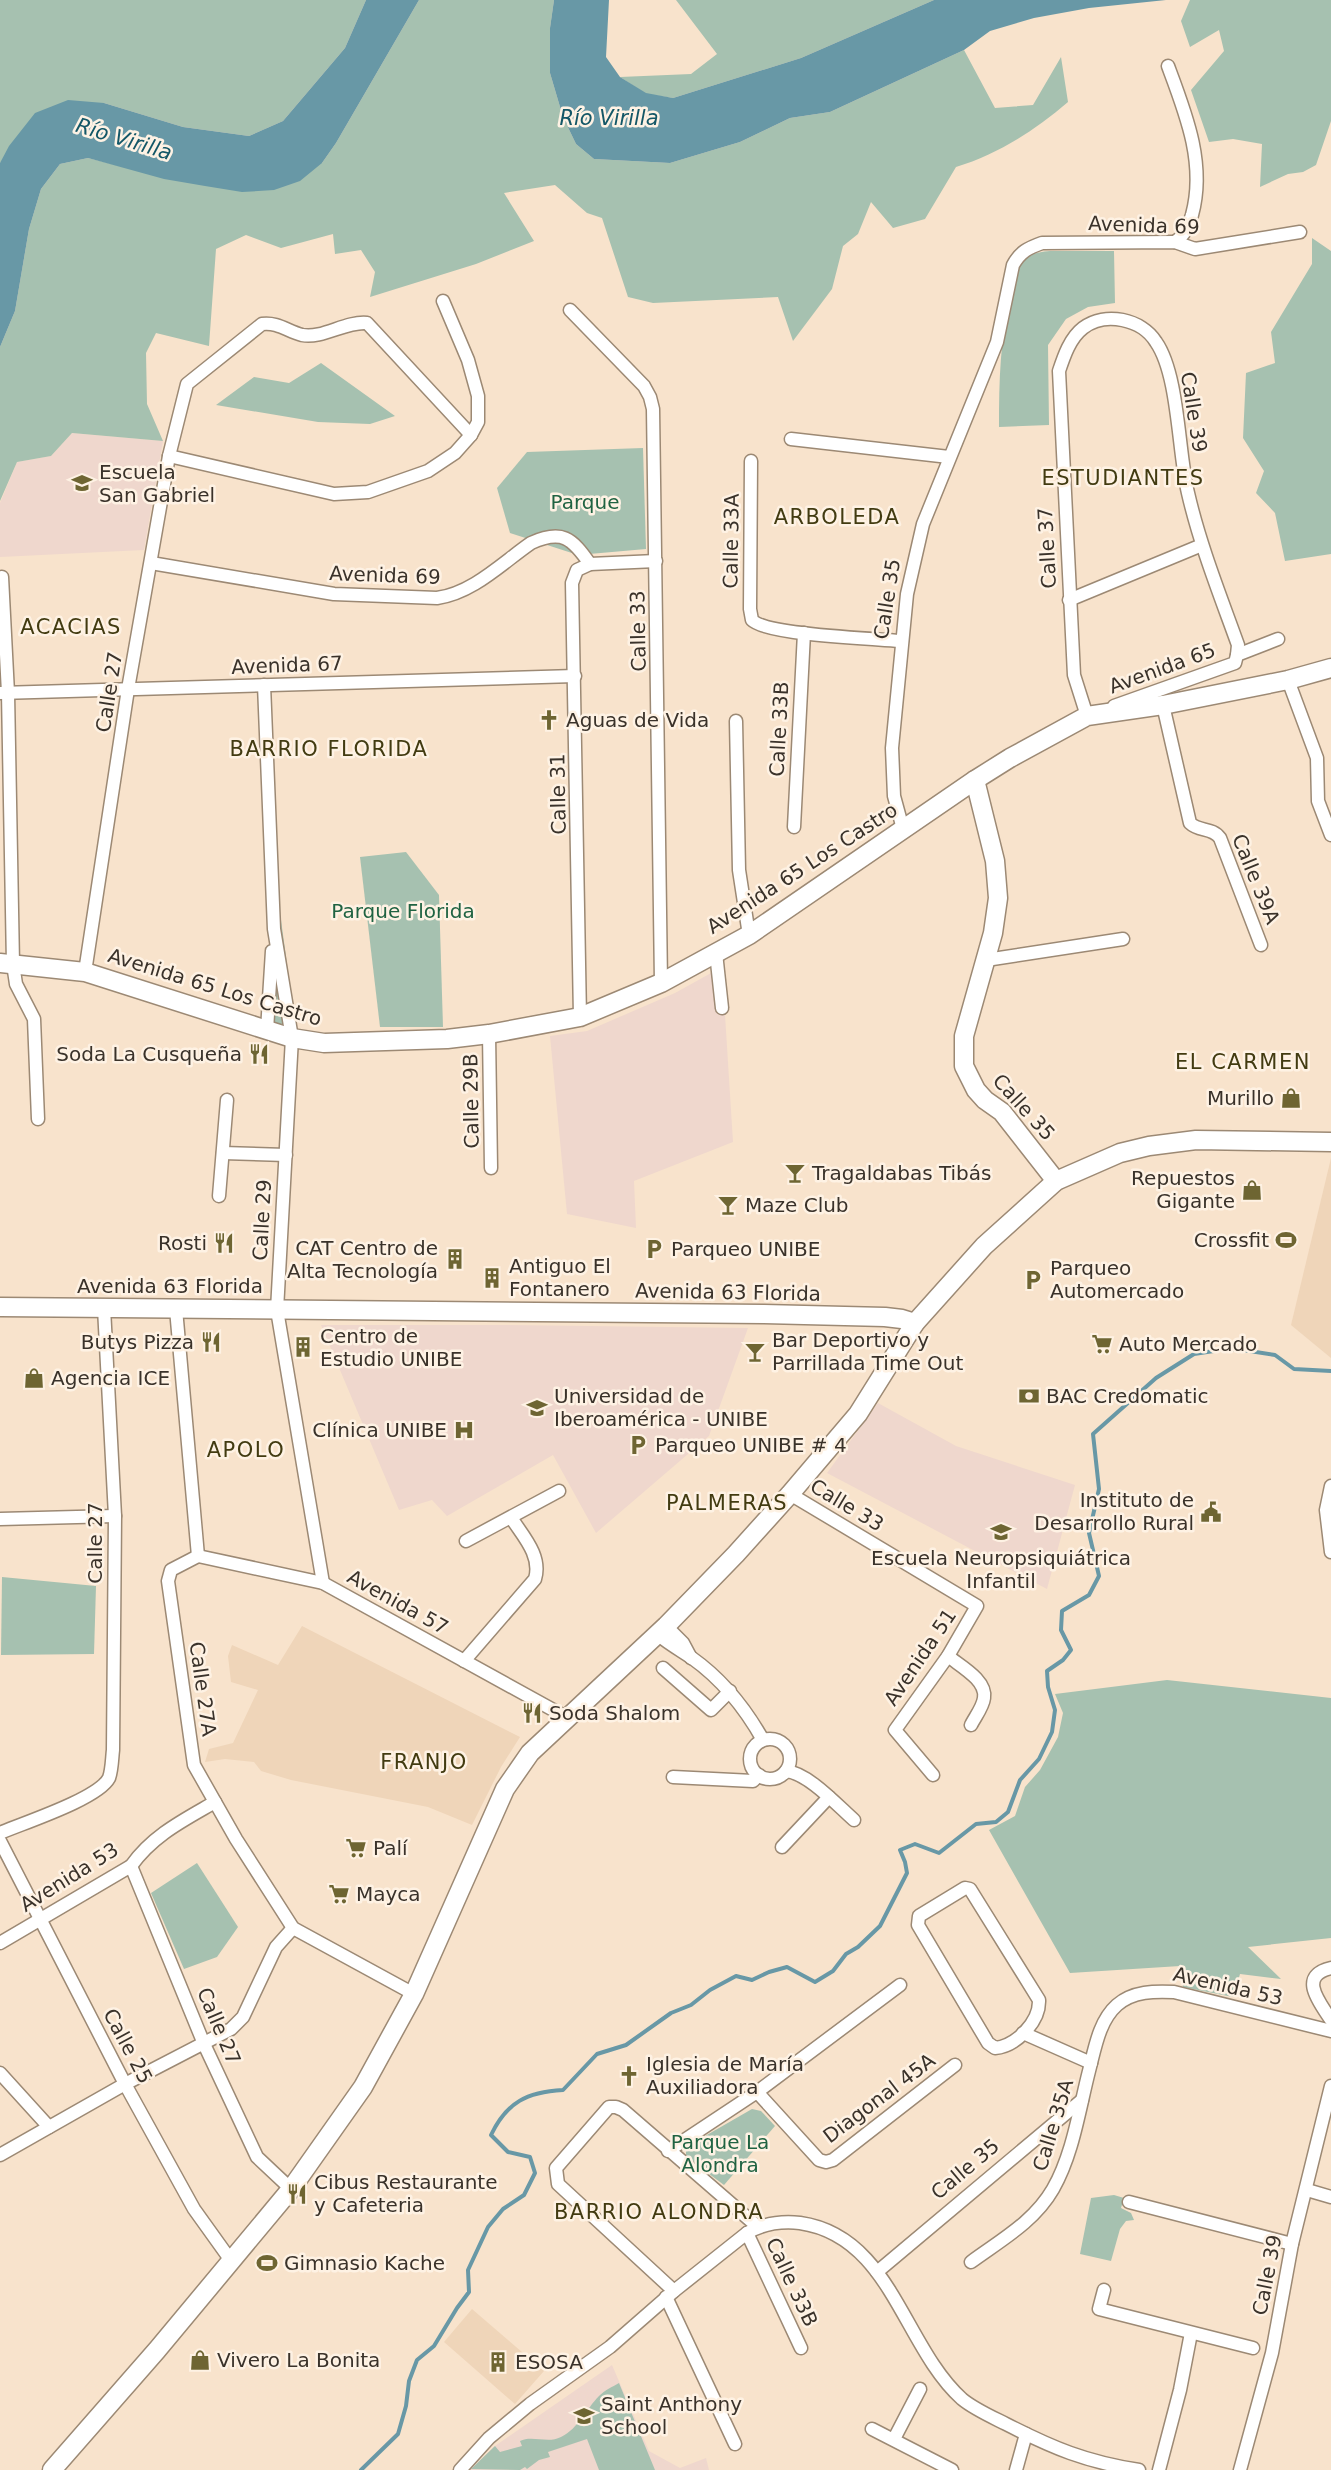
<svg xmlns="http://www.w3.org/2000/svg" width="1331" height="2470" font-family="'DejaVu Sans',sans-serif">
  <rect width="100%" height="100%" fill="#f8e3cc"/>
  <g fill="#efd5b9">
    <polygon points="1331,1158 1331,1358 1291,1325"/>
    <polygon points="302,1626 520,1737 501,1767 472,1825 428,1807 291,1780 261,1771 254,1762 225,1759 205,1762 209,1749 233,1743 258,1690 231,1682 228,1656 232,1645 278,1665"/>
    <polygon points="472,2309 544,2371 515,2404 444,2342"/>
  </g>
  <g fill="#efd7cd">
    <polygon points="72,433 163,441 144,550 0,557 0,503 17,462 51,456"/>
    <polygon points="722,967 733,1142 634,1181 636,1228 567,1214 550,1036 587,1031 675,993"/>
    <polygon points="321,1325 508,1325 748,1328 709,1436 596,1533 553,1455 447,1516 432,1500 399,1510"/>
    <polygon points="878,1403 956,1446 1075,1485 1047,1589 827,1473"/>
    <polygon points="612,2365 649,2451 680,2468 706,2458 709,2470 470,2470 495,2446"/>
  </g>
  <g fill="#a6c1b0">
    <polygon points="0,0 366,0 345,48 283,121 249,136 183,127 104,103 0,163"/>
    <path d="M419 0H554L550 28V73L563 117 576 144 594 159 670 163 740 142 790 118 830 112 964 50 995 108 1033 105 1061 57 1068 102C1034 131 998 154 956 167L925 219 893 228 871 202 858 234 843 246 832 289 793 341 778 297 653 303 628 297 602 218 587 213 555 185 504 193 534 241 476 264 370 297 375 272 361 250 335 254 333 234 281 248 246 235 216 249 209 346 156 333 146 353 147 404 163 441 72 433 51 456 17 462 0 501V347L15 311 29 229 41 189 60 164 88 158 120 166 322 163 336 143Z"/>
    <polygon points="676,0 934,0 801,58 673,98 646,94 620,77 691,74 717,54"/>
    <polygon points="1190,0 1331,0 1331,121 1316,165 1303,172 1288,174 1260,187 1262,144 1233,139 1209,142 1191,90 1224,51 1219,30 1190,47 1181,21"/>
    <polygon points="1312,238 1331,251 1331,554 1285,561 1275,513 1256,493 1264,471 1243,438 1246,373 1275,363 1271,332 1312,264"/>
    <path d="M1050 251H1114L1115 303 1088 307 1066 319 1048 345 1049 425 999 427C999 381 1000 338 1011 294 1014 282 1016 269 1025 260 1032 253 1040 252 1050 251Z"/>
    <polygon points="321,363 395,416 370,424 318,422 216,405 254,377 289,383"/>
    <polygon points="643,448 646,549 578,555 510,533 497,488 527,452"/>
    <polygon points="406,852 439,895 443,1027 380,1027 360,857"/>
    <polygon points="281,920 296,1031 273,1024"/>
    <polygon points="2,1577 96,1586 94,1654 1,1655"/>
    <polygon points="1167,1680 1331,1698 1331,1938 1248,1947 1281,1979 1240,1974 1233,1997 1183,1987 1180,1966 1070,1973 989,1830 1015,1816 1025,1787 1040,1770 1058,1737 1063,1713 1055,1694"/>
    <polygon points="197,1863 238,1927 217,1957 184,1969 151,1893"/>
    <polygon points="752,2109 761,2111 775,2126 724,2185 689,2159 686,2155 686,2147"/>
    <polygon points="1114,2195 1124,2198 1121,2208 1131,2213 1134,2220 1126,2221 1120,2229 1111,2261 1080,2254 1091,2198"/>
    <path d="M619 2383 655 2470H599L587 2439 548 2452 550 2457 539 2460 527 2469 525 2467 520 2470 471 2469 495 2446 500 2452 522 2446 520 2441C532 2435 548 2444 561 2437 579 2428 586 2409 599 2396 605 2390 612 2387 619 2383Z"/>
  </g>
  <g fill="#6898a6">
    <polygon points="366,0 419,0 336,143 322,163 300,181 274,190 242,192 205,186 164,179 88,158 60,164 41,189 29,229 15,311 0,347 0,163 9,146 35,113 68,100 104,103 183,127 249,136 283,121 345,48"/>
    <polygon points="554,0 609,0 606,57 620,77 646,93 673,98 801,58 934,0 1166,0 1089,8 1034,18 990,31 964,50 830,112 790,118 740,142 670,163 594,159 576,144 563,117 550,73 550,28"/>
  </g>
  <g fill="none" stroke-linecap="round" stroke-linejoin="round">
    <path stroke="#6898a6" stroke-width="4" d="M361 2470 398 2434 406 2406 409 2381 417 2360 434 2346 457 2308 469 2292 468 2270 488 2227 503 2209 524 2195 535 2173 530 2157 508 2152 491 2135C507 2102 527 2092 563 2090L597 2054 626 2045 671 2013 691 2005 710 1990 736 1976 752 1980 769 1972 787 1967 815 1982 833 1971 846 1954 858 1947 880 1926 907 1873 905 1862 900 1850 915 1844 939 1853 976 1824 996 1822 1008 1812 1020 1780 1039 1759 1052 1732 1055 1710 1048 1687 1047 1671 1063 1660 1071 1650 1061 1630 1062 1611 1089 1595 1099 1576 1089 1533 1099 1489 1093 1434 1156 1378 1194 1354 1227 1349 1243 1350 1275 1355 1294 1369 1331 1371"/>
    <g stroke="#9c8974" stroke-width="15">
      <g id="street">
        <path d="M1168 66C1186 114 1206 164 1192 215 1188 227 1185 235 1175 242"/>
        <polyline points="570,310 644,386 650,397 653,409 661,983"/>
        <polyline points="791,439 949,457"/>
        <polyline points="169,456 334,494 368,492 428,471 455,453 471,435 478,422 478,396 468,360 443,301"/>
        <path d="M751 461 750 609 752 620C766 635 876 639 902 641"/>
        <path d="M151 563 334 594 437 598C473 593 502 563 531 543 562 529 572 538 590 564"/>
        <polyline points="2,577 8,693 13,964 16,984 34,1019 38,1119"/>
        <polyline points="1069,600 1202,545"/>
        <polyline points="1288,680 1317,758 1318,801 1331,835"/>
        <polyline points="264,685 274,929 292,1038 277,1310 323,1583"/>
        <polyline points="0,693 575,676"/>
        <path d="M1163 705 1190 823C1199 832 1212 827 1220 838L1261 945"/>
        <polyline points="1114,706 1235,663 1237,655 1278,639"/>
        <path d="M1092 714 1087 716 1074 675 1059 371C1064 356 1070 338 1083 328 1105 311 1142 319 1156 342 1179 375 1178 452 1188 493 1200 545 1220 595 1238 645L1237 655"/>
        <polyline points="736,721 739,870 749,935"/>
        <polyline points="794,827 804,633"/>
        <path d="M903 829 894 796 892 748 907 594 923 524 997 342 1013 265C1020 252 1028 248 1042 243L1175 242 1195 249 1300 232"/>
        <polyline points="716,953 722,1008"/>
        <polyline points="986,960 1123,939"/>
        <path d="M85 972 128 689 169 456 187 384 262 324C278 322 287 331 302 335 323 339 345 321 367 323L471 435"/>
        <polyline points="580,1017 572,583 577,570 590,564 656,561"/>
        <polyline points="267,1030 272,951"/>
        <polyline points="489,1034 491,1168"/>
        <polyline points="223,1153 286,1155"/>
        <polyline points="219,1196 227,1100"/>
        <polyline points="176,1309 198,1556"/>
        <polyline points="1331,1486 1326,1510 1331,1552"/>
        <polyline points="790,1494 977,1606 948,1656 895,1730 933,1775"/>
        <polyline points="0,1519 115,1516"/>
        <polyline points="466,1541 559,1491"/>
        <polyline points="198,1556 171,1570 168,1581 194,1765 236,1839 293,1928 414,1994"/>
        <polyline points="198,1556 323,1583 566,1717"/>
        <polyline points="666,1626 683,1643 691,1658"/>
        <path d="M657 1634C669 1644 680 1650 692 1658 723 1680 745 1708 763 1740"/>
        <path d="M948 1656C960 1666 987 1680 984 1698 983 1707 975 1717 971 1725"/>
        <path d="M464 1661 535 1579C542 1556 523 1536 512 1519"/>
        <polyline points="663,1668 711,1710 730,1691"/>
        <circle cx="770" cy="1759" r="20"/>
        <path d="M786 1771C808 1773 837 1805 854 1820"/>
        <polyline points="673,1777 753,1781 759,1775"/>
        <path d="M0 1833C23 1823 98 1799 109 1778 112 1770 112 1758 113 1750L115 1516 104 1308"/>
        <polyline points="0,1841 125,2084 194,2209 232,2262"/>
        <polyline points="782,1847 829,1797"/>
        <polyline points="131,1866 204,2044 257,2157 291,2189"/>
        <path d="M965 1888 970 1889 1039 2000C1040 2022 1016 2046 995 2048L988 2043 918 1925 919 1916Z"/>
        <path d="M0 1943 131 1866C153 1835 184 1820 215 1802"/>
        <path d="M1331 1968C1297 1976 1320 2003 1331 2020"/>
        <polyline points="1023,2033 1091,2063"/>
        <polyline points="0,2073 49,2127"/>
        <polyline points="757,2092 819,2160 826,2162 833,2160 955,2065"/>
        <polyline points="668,2151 757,2092 900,1985"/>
        <polyline points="0,2155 125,2084 231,2029 243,2017 276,1947 293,1928"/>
        <polyline points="1307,2190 1331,2197"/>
        <polyline points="1129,2202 1292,2244"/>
        <polyline points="747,2233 801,2348"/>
        <path d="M971 2262C1001 2240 1034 2222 1053 2189 1073 2154 1079 2110 1089 2071 1095 2048 1099 2021 1117 2005 1133 1991 1155 1991 1174 1992L1331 2031"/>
        <polyline points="877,2272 1082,2100"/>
        <polyline points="1104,2290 1099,2309 1253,2348"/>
        <polyline points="674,2291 558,2184 556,2168 609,2107 616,2107 623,2110 758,2227"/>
        <polyline points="666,2297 735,2444"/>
        <polyline points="872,2429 952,2470"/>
        <polyline points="894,2439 920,2389"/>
        <path d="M460 2470 489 2438 530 2404 610 2347 674 2291 747 2233C764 2223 781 2221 800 2223 891 2236 903 2346 962 2399 974 2409 992 2417 1006 2424 1053 2448 1086 2462 1139 2470"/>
        <polyline points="1016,2470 1026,2434"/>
        <polyline points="1159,2470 1180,2390 1191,2333"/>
        <polyline points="1240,2470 1272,2353 1292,2244 1331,2086"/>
      </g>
    </g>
    <g stroke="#9c8974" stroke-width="21">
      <g id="secondary">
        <polyline points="975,780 995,861 998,898 993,933 964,1036 964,1066 976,1090 985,1100 1002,1112 1056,1181"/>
        <polyline points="0,963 85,972 292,1038 324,1043 447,1039 489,1034 580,1017 661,983 749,935 975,780 1010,758 1087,716 1163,705 1288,680 1331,668"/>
        <polyline points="0,1307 764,1314 885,1317 902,1319 915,1323"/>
        <polyline points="52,2470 157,2350 291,2189 363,2087 414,1994 505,1789 530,1753 666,1626 736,1554 790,1494 858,1414 915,1323 984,1246 1056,1181 1120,1153 1149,1146 1196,1140 1331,1142"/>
      </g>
    </g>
    <use href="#street" stroke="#fff" stroke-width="12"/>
    <use href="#secondary" stroke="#fff" stroke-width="18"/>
  </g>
  <defs>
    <g id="school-bare" transform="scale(1.62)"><path d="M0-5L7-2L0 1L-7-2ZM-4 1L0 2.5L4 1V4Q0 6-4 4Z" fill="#6e6532" stroke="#fef2e4" stroke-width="2.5" paint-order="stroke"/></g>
    <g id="church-bare" transform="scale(1.62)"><path d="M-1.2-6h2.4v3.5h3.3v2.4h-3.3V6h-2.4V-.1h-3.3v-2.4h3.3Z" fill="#6e6532" stroke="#fef2e4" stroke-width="2.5" paint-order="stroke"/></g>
    <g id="restaurant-bare" transform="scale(1.62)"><path d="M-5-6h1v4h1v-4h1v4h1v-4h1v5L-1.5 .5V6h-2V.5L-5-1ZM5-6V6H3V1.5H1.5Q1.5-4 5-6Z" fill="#6e6532" stroke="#fef2e4" stroke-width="2.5" paint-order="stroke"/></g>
    <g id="shop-bare" transform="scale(1.62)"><path d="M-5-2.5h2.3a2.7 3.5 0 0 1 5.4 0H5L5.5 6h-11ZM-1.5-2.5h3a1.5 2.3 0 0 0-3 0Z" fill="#6e6532" stroke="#fef2e4" stroke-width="2.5" paint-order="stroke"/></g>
    <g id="bar-bare" transform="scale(1.62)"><path d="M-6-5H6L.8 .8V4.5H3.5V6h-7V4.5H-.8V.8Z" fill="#6e6532" stroke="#fef2e4" stroke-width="2.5" paint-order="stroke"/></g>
    <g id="stadium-bare" transform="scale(1.62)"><path d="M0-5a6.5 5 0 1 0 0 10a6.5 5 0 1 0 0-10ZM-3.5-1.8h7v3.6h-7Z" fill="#6e6532" stroke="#fef2e4" stroke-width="2.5" paint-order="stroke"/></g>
    <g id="parking-bare" transform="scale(1.62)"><path d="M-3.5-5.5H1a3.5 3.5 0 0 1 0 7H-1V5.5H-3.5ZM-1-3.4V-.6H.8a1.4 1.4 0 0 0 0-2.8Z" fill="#6e6532" stroke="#fef2e4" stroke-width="2.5" paint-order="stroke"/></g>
    <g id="building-bare" transform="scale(1.62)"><path d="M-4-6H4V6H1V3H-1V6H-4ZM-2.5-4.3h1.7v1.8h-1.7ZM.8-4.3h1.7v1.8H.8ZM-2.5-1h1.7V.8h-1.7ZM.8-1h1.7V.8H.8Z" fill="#6e6532" stroke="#fef2e4" stroke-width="2.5" paint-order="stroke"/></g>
    <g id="supermarket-bare" transform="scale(1.62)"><path d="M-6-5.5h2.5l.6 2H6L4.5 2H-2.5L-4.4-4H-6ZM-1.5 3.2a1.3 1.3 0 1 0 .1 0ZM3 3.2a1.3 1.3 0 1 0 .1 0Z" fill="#6e6532" stroke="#fef2e4" stroke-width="2.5" paint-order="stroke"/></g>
    <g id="bank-bare" transform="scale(1.62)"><path d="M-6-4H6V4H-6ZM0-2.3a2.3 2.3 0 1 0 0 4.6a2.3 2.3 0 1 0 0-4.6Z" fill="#6e6532" stroke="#fef2e4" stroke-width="2.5" paint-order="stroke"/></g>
    <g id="university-bare" transform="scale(1.62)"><path d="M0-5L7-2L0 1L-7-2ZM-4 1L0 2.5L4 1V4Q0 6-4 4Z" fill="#6e6532" stroke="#fef2e4" stroke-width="2.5" paint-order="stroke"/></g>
    <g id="hospital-bare" transform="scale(1.62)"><path d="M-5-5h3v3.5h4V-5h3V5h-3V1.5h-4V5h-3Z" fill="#6e6532" stroke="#fef2e4" stroke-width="2.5" paint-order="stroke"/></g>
    <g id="civic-bare" transform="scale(1.62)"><path d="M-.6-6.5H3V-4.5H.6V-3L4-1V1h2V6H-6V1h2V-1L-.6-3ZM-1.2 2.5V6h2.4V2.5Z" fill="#6e6532" stroke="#fef2e4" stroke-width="2.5" paint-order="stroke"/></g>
  </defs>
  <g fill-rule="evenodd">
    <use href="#school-bare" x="82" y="483"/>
    <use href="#church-bare" x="549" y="720"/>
    <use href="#restaurant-bare" x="259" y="1054"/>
    <use href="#shop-bare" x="1291" y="1098"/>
    <use href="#bar-bare" x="795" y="1173"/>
    <use href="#shop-bare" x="1252" y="1190"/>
    <use href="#bar-bare" x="728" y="1205"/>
    <use href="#stadium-bare" x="1286" y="1240"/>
    <use href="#restaurant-bare" x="224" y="1243"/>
    <use href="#parking-bare" x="654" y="1249"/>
    <use href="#building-bare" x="455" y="1259"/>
    <use href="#building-bare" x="492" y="1278"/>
    <use href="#parking-bare" x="1033" y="1280"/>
    <use href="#restaurant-bare" x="211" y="1342"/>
    <use href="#supermarket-bare" x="1102" y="1344"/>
    <use href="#building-bare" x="303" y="1347"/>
    <use href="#bar-bare" x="755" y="1352"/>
    <use href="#shop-bare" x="34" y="1378"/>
    <use href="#bank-bare" x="1029" y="1396"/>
    <use href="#university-bare" x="537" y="1408"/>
    <use href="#hospital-bare" x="464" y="1430"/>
    <use href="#parking-bare" x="638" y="1445"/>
    <use href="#civic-bare" x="1211" y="1512"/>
    <use href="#school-bare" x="1001" y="1532"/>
    <use href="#restaurant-bare" x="532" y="1713"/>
    <use href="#supermarket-bare" x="356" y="1848"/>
    <use href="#supermarket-bare" x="339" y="1894"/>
    <use href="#church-bare" x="629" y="2076"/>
    <use href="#restaurant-bare" x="297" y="2194"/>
    <use href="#stadium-bare" x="267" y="2263"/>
    <use href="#shop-bare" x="200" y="2360"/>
    <use href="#building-bare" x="498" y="2362"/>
    <use href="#school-bare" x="584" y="2416"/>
  </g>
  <g text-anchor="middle" stroke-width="5" stroke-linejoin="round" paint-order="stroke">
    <g font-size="20" fill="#3a322a" stroke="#fef2e4">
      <text transform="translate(1144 225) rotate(2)" y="7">Avenida 69</text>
      <text transform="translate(1194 412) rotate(81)" y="7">Calle 39</text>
      <text transform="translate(731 541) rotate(-89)" y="7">Calle 33A</text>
      <text transform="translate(1047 548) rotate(-93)" y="7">Calle 37</text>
      <text transform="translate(385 575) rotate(2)" y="7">Avenida 69</text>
      <text transform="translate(887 599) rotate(-81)" y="7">Calle 35</text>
      <text transform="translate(638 631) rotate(-91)" y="7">Calle 33</text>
      <text transform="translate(287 665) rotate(-2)" y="7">Avenida 67</text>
      <text transform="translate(1162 668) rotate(-20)" y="7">Avenida 65</text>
      <text transform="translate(109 692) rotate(-81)" y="7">Calle 27</text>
      <text transform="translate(779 729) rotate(-87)" y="7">Calle 33B</text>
      <text transform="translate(558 794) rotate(-91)" y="7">Calle 31</text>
      <text transform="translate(802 868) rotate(-33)" y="7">Avenida 65 Los Castro</text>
      <text transform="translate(1256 879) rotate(68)" y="7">Calle 39A</text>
      <text transform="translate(215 987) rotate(17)" y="7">Avenida 65 Los Castro</text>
      <text transform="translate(471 1101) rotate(-91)" y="7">Calle 29B</text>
      <text transform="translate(1024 1107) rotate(48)" y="7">Calle 35</text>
      <text transform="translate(262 1220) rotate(-87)" y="7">Calle 29</text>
      <text x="170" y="1293">Avenida 63 Florida</text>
      <text transform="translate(728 1292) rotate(1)" y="7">Avenida 63 Florida</text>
      <text transform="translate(847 1505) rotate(31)" y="7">Calle 33</text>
      <text transform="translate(95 1543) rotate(-90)" y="7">Calle 27</text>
      <text transform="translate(398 1602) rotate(29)" y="7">Avenida 57</text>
      <text transform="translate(920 1657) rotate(-56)" y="7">Avenida 51</text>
      <text transform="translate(203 1689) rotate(82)" y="7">Calle 27A</text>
      <text transform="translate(69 1877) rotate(-32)" y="7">Avenida 53</text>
      <text transform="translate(1228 1986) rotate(13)" y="7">Avenida 53</text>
      <text transform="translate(219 2026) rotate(67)" y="7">Calle 27</text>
      <text transform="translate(128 2046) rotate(62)" y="7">Calle 25</text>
      <text transform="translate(879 2098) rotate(-37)" y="7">Diagonal 45A</text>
      <text transform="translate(1053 2125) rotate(-73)" y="7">Calle 35A</text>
      <text transform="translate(965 2169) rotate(-40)" y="7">Calle 35</text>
      <text transform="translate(1267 2275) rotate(-79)" y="7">Calle 39</text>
      <text transform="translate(792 2282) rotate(65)" y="7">Calle 33B</text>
    </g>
    <g font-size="20" fill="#3a322a" stroke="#fef2e4" text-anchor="start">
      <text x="99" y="479">Escuela<tspan x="99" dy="23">San Gabriel</tspan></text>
      <text x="566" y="727">Aguas de Vida</text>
      <text x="242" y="1061" text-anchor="end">Soda La Cusqueña</text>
      <text x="1274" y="1105" text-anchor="end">Murillo</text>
      <text x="812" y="1180">Tragaldabas Tibás</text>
      <text x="1235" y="1185" text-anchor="end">Repuestos<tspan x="1235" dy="23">Gigante</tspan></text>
      <text x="745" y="1212">Maze Club</text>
      <text x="1269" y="1247" text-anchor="end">Crossfit</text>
      <text x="207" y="1250" text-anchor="end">Rosti</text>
      <text x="438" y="1255" text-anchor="end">CAT Centro de<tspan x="438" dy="23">Alta Tecnología</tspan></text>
      <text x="671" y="1256">Parqueo UNIBE</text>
      <text x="509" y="1273">Antiguo El<tspan x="509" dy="23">Fontanero</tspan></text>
      <text x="1050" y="1275">Parqueo<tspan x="1050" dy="23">Automercado</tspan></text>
      <text x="320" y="1343">Centro de<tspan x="320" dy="23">Estudio UNIBE</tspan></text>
      <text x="772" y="1347">Bar Deportivo y<tspan x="772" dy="23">Parrillada Time Out</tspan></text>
      <text x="194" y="1349" text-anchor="end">Butys Pizza</text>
      <text x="1119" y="1351">Auto Mercado</text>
      <text x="51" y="1385">Agencia ICE</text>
      <text x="554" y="1403">Universidad de<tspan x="554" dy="23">Iberoamérica - UNIBE</tspan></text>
      <text x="1046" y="1403">BAC Credomatic</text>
      <text x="447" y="1437" text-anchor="end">Clínica UNIBE</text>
      <text x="655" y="1452">Parqueo UNIBE # 4</text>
      <text x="1194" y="1507" text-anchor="end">Instituto de<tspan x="1194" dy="23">Desarrollo Rural</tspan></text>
      <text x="1001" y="1565" text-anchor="middle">Escuela Neuropsiquiátrica<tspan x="1001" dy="23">Infantil</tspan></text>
      <text x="549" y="1720">Soda Shalom</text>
      <text x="373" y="1855">Palí</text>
      <text x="356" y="1901">Mayca</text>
      <text x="646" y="2071">Iglesia de María<tspan x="646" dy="23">Auxiliadora</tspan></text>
      <text x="314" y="2189">Cibus Restaurante<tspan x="314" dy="23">y Cafeteria</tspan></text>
      <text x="284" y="2270">Gimnasio Kache</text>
      <text x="217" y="2367">Vivero La Bonita</text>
      <text x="515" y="2369">ESOSA</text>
      <text x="601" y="2411">Saint Anthony<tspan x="601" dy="23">School</tspan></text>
    </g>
    <g font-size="20" fill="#206342" stroke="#fef2e4">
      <text x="585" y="509">Parque</text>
      <text x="403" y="918">Parque Florida</text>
      <text x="720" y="2149">Parque La<tspan x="720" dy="23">Alondra</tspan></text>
    </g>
    <g font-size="21" font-style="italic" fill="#145767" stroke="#fef2e4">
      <text x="609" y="125">Río Virilla</text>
      <text transform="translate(124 139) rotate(17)" y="7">Río Virilla</text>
    </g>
    <g font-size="21" letter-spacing="1.5" fill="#423b11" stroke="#fef2e4">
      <text x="1123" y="485">ESTUDIANTES</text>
      <text x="837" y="524">ARBOLEDA</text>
      <text x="71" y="634">ACACIAS</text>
      <text x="329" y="756">BARRIO FLORIDA</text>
      <text x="1243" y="1069">EL CARMEN</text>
      <text x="246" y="1457">APOLO</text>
      <text x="727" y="1510">PALMERAS</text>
      <text x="424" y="1769">FRANJO</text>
      <text x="659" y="2219">BARRIO ALONDRA</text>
    </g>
  </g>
</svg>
